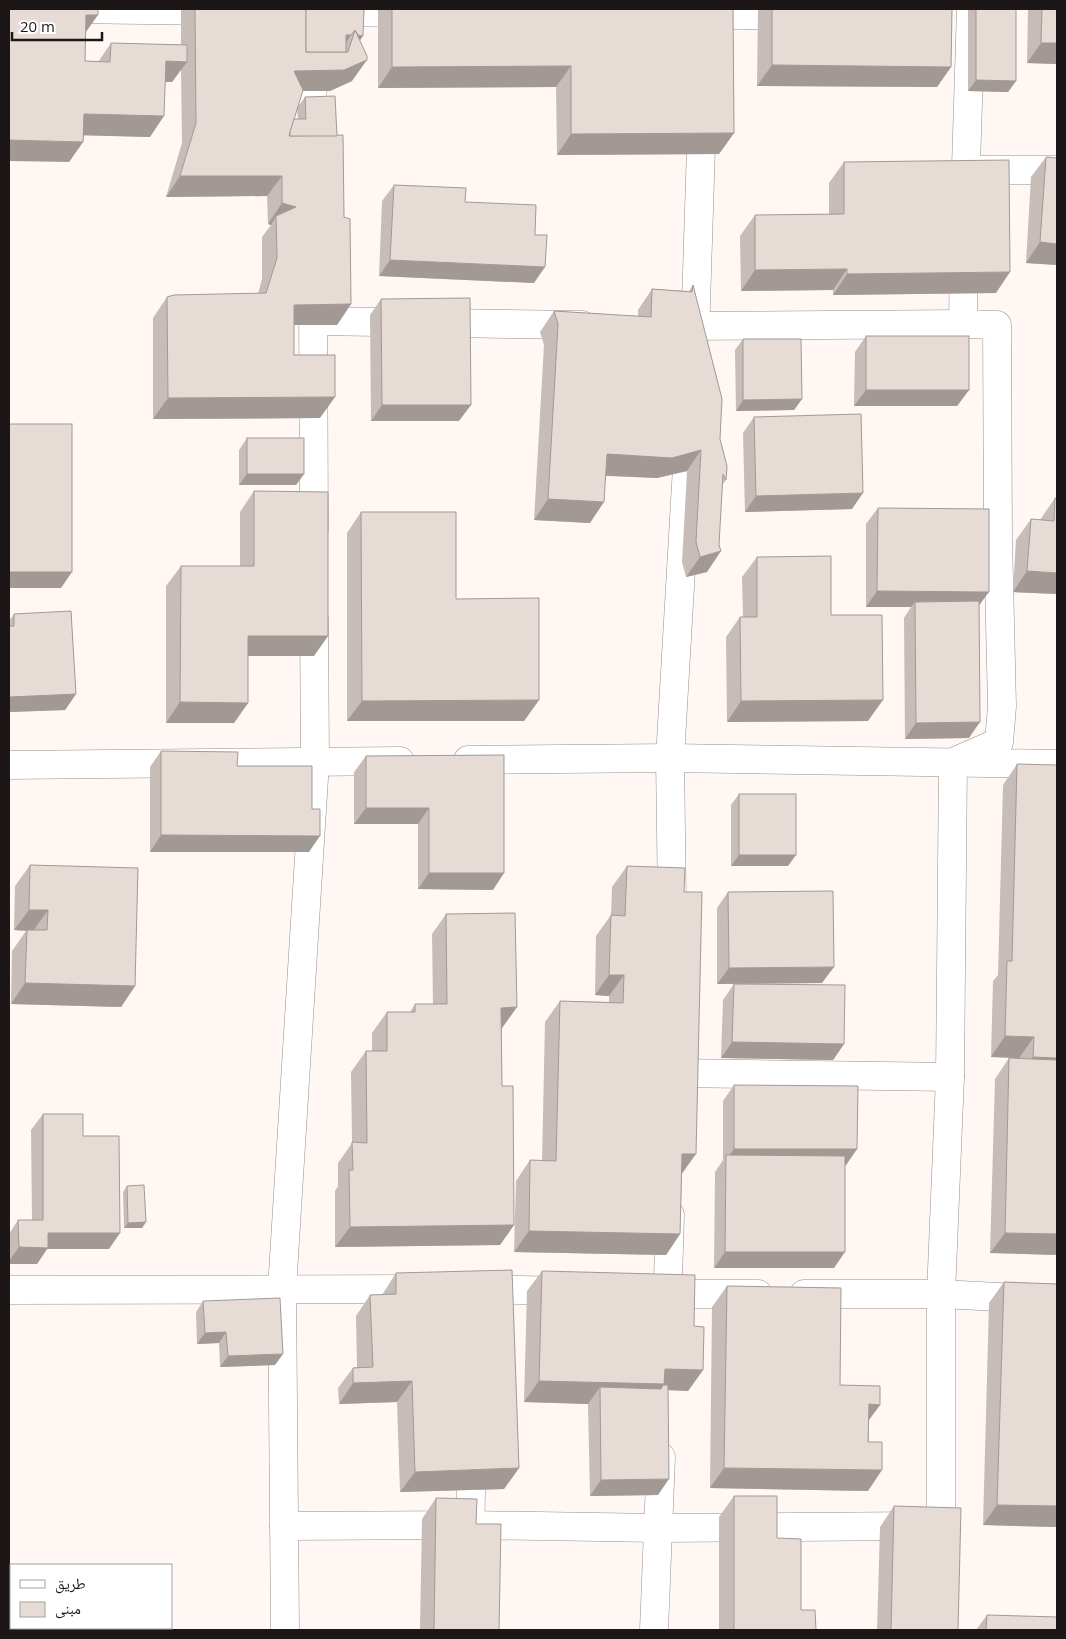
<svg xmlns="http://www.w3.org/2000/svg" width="1066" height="1639" font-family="'Open Sans','Noto Naskh Arabic',sans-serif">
  <rect width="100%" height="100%" fill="#fff7f4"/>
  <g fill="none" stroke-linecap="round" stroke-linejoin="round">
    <g stroke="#9a8f8a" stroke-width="29">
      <g id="minor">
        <polyline points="69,9 217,11"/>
        <polyline points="325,12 415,13"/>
        <polyline points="695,14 795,16"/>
        <polyline points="312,53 313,135"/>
        <polyline points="971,170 1057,170"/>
        <polyline points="965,197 971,9"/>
        <polyline points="313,288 314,530"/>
        <polyline points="313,321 582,325"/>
        <polyline points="677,326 963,324"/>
        <polyline points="695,335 702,116"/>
        <polyline points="468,760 670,758 1057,764"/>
        <polyline points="9,765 400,761"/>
        <polyline points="672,904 670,758 689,433"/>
        <polyline points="674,1073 950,1077"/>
        <polyline points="476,1289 566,1291"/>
        <polyline points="9,1290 423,1289"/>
        <polyline points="656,1294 758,1294"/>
        <polyline points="804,1294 941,1294 1057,1300"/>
        <polyline points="667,1312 670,1215"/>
        <polyline points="284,1526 470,1525 658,1528 918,1526"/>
        <polyline points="470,1536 472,1452"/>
        <polyline points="941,1544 941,1294 950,1077 953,762 999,742 1002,706 998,538 997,325 963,324 964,255"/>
        <polyline points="285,1630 282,1289 315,762 314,618"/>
        <polyline points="654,1630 661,1457"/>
      </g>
    </g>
    <use href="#minor" stroke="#fff" stroke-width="28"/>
  </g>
  <g fill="#c7bcb7">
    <polygon points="181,9 364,9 360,40 352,81 330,91 302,91 294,119 298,119 297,108 305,97 337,136 351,304 337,325 294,325 294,355 320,418 153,419 153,318 167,297 258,294 262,279 262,237 271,225 268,224 267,196 166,197 182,143 181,69 172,82 165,82 150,137 84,135 83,142 69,162 85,33 85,61 98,62 111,43 181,45"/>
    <polygon points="378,9 733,9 734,133 719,154 557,155 556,87 378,88"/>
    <polygon points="758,9 952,9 951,67 937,87 757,86"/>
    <polygon points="968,9 1016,9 1016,81 1008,92 968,91"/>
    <polygon points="1028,9 1057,9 1057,64 1027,63"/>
    <polygon points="1046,157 1057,265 1026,263 1031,177"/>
    <polygon points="844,162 996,293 833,295 833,290 741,291 740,236 755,215 829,214 829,183"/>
    <polygon points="394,185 465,202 535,235 534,283 379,276 382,201"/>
    <polygon points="693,285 720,439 726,480 723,484 707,572 686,577 682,562 687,471 657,478 606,476 590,523 534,520 544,345 540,332 554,311 638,316 638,310 652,289 689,291"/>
    <polygon points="381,299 459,421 371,421 370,315"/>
    <polygon points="866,336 969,390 957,406 854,406 855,352"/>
    <polygon points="743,339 802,399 794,410 736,411 735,350"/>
    <polygon points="754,417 852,509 745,512 743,433"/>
    <polygon points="247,438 304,474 296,485 239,485 239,450"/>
    <polygon points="254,491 314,656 248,656 248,703 234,723 166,723 166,586 181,566 240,566 240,512"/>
    <polygon points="1055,498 1057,499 1057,594 1013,592 1016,540 1031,519 1040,520"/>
    <polygon points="878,508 979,605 969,738 905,739 904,618 911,607 866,607 866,524"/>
    <polygon points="361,512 456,599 539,700 524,721 347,721 347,533"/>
    <polygon points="757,557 831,615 868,721 727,722 726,637 740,617 743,617 742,577"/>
    <polygon points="14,614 76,694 65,710 9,712 9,621"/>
    <polygon points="161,751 237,766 312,809 309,852 150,852 150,767"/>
    <polygon points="504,755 493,890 418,889 418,824 354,824 354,772 366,756"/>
    <polygon points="1017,764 1057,1255 990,1253 995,1079 1009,1058 1019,1059 1019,1058 991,1057 993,981 998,975 1003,785"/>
    <polygon points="739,794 788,866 731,866 731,805"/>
    <polygon points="30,865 135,986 121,1007 11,1004 12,951 26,931 14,930 15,886"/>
    <polygon points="627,866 684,892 682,1174 680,1234 666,1255 514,1252 516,1181 530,1160 542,1161 545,1022 560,1001 609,1002 609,996 595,995 596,936 611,915 612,887"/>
    <polygon points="728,892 822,983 735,984 844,1044 833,1060 721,1058 723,1000 734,984 717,984 717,908"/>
    <polygon points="446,914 517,1007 502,1028 502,1086 514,1225 500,1245 335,1247 335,1191 338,1186 338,1163 352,1143 351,1072 366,1051 372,1051 372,1033 387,1012 410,1012 415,1004 433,1004 432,934"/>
    <polygon points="734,1085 857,1149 846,1165 845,1165 834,1268 714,1268 715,1172 723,1160 723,1101"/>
    <polygon points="43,1114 109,1249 47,1249 37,1264 9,1264 9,1234 18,1220 32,1220 31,1130"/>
    <polygon points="127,1186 146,1222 142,1228 124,1228 123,1192"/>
    <polygon points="542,1271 694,1326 703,1370 688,1391 668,1390 658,1495 590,1496 588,1404 524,1402 527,1291"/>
    <polygon points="396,1273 519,1468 504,1489 400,1492 397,1402 339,1404 338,1388 353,1368 357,1367 356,1316 370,1295 382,1295"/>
    <polygon points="1004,1282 1057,1284 1057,1527 983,1525 989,1303"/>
    <polygon points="727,1286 840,1385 880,1405 869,1420 868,1491 710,1488 712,1307"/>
    <polygon points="203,1301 275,1365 220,1367 219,1343 197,1344 196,1312"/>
    <polygon points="734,1496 777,1538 801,1610 816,1630 719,1630 719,1517"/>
    <polygon points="436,1498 476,1524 499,1630 420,1630 422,1519"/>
    <polygon points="894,1506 958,1630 877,1630 880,1527"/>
    <polygon points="987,1615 1057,1630 976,1630"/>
  </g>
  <g fill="#a29995">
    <polygon points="86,15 98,15 83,36"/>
    <polygon points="346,35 351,35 341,50"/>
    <polygon points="353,35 363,36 352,52"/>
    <polygon points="1041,43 1057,43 1057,64 1027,63"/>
    <polygon points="367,60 352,81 330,91 280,91 294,71"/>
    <polygon points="166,61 187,62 172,82 151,82"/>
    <polygon points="772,65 951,67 937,87 757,86"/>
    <polygon points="571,66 556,87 378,88 392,67"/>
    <polygon points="976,80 1016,81 1008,92 968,91"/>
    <polygon points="84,114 164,116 150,137 70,135"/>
    <polygon points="734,133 719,154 557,155 571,134"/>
    <polygon points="9,140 83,142 69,162 9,161"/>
    <polygon points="180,176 282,176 267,196 166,197"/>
    <polygon points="282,203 296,207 276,216 271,225 268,224"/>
    <polygon points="1040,242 1057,244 1057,265 1026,263"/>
    <polygon points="390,260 545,267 534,283 379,276"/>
    <polygon points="847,269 833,290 741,291 755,270"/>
    <polygon points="1010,272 996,293 833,295 847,274"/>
    <polygon points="351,304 337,325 280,325 294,305"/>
    <polygon points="866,390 969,390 957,406 854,406"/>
    <polygon points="335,397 320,418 153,419 168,398"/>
    <polygon points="802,399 794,410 736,411 743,400"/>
    <polygon points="382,405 471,405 459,421 371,421"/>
    <polygon points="701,450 687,471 657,478 593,475 607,454"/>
    <polygon points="247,474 304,474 296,485 239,485"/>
    <polygon points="863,493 852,509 745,512 756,496"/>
    <polygon points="548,499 604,502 590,523 534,520"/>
    <polygon points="721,551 707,572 686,577 700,557"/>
    <polygon points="1027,571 1057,573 1057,594 1013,592"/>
    <polygon points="9,572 72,572 61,588 9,588"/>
    <polygon points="877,591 989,592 977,608 915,602 911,607 866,607"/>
    <polygon points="248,636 328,636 314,656 234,656"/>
    <polygon points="76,694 65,710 9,712 9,697"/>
    <polygon points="539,700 524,721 347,721 362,701"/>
    <polygon points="883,700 868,721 727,722 741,701"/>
    <polygon points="180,702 248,703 234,723 166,723"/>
    <polygon points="980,722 969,738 905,739 916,723"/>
    <polygon points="366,808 429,808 418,824 354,824"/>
    <polygon points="161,835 320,836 309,852 150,852"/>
    <polygon points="739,855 796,855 788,866 731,866"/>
    <polygon points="429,873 504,873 493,890 418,889"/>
    <polygon points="29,910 48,910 33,931 14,930"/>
    <polygon points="834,967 822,983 717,984 729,968"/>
    <polygon points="609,975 624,975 609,996 595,995"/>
    <polygon points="25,983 135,986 121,1007 11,1004"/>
    <polygon points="517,1007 502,1028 487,1028 501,1008"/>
    <polygon points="1005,1036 1034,1037 1019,1058 991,1057"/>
    <polygon points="732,1042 844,1044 833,1060 721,1058"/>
    <polygon points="1033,1057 1057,1058 1057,1079 1019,1078"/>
    <polygon points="734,1149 857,1149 846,1165 726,1165 726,1160"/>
    <polygon points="682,1154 696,1154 681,1175"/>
    <polygon points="146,1222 142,1228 124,1228 128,1223"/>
    <polygon points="514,1225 500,1245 335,1247 350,1227"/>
    <polygon points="529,1231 680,1234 666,1255 514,1252"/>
    <polygon points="48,1233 120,1233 109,1249 47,1249 37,1264 9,1264 9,1261 19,1247"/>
    <polygon points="1005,1233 1057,1234 1057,1255 990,1253"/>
    <polygon points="725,1252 845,1252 834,1268 714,1268"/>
    <polygon points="226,1332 219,1343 197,1344 205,1333"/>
    <polygon points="283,1354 275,1365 220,1367 228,1356"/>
    <polygon points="665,1369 703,1370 688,1391 600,1387 588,1404 524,1402 539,1381"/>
    <polygon points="412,1381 397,1402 339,1404 353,1383"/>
    <polygon points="869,1404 880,1405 865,1425"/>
    <polygon points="519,1468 504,1489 400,1492 415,1472"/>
    <polygon points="724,1468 882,1470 868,1491 710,1488"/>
    <polygon points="669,1479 658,1495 590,1496 601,1480"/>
    <polygon points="997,1505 1057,1506 1057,1527 983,1525"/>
  </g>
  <g fill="#e7dbd5" stroke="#a29995">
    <polygon points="9,9 98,9 98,15 86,15 85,61 110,62 111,43 187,45 187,62 166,61 164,116 84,114 83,142 9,140"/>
    <polygon points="195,9 306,9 306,52 348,52 355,30 367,56 367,60 344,70 294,71 303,90 289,136 343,135 344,217 350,219 351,304 294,305 294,355 335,355 335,397 168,398 167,297 174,295 266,293 277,258 276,216 296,207 282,203 282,176 180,176 196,123"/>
    <polygon points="306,9 364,9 363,36 358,35 355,30 351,35 346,35 346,52 306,52"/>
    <polygon points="392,9 733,9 734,133 571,134 571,66 392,67"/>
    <polygon points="772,9 952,9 951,67 772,65"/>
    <polygon points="976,9 1016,9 1016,81 976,80"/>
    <polygon points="1042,9 1057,9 1057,43 1041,43"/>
    <polygon points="335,96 337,136 290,136 290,132 294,119 306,119 305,97"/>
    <polygon points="1046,157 1057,158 1057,244 1040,242"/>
    <polygon points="1009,160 1010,272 847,274 847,269 755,270 755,215 844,214 844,162"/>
    <polygon points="394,185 466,188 465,202 536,205 535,235 547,235 545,267 390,260"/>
    <polygon points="693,285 722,399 720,439 727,466 726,480 723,474 719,545 721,551 700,557 696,542 701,450 672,458 607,454 604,502 548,499 558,324 554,311 651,317 652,289 692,292"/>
    <polygon points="470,298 471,405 382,405 381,299"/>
    <rect x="866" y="336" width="103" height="54"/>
    <polygon points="743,339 801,339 802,399 743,400"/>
    <polygon points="861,414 863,493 756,496 754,417"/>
    <rect x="9" y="424" width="63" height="148"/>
    <rect x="247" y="438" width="57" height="36"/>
    <polygon points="254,491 328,492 328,636 248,636 248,703 180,702 181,566 254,566"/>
    <polygon points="1055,498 1057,499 1057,573 1027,571 1031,519 1054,521"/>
    <polygon points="878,508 989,509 989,592 877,591"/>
    <polygon points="361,512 456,512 456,599 539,598 539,700 362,701"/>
    <polygon points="831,556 831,615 882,615 883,700 741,701 740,617 757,617 757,557"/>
    <polygon points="979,601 980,722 916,723 915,602"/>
    <polygon points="71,611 76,694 9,697 9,626 14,626 14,614"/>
    <polygon points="161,751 238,752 237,766 312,766 312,809 320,809 320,836 161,835"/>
    <polygon points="504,755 504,873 429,873 429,808 366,808 366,756"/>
    <polygon points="1017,764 1057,765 1057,1058 1033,1057 1034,1037 1005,1036 1007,961 1012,961"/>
    <rect x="739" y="794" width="57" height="61"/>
    <polygon points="30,865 138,868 135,986 25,983 27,930 47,930 48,910 29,910"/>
    <polygon points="627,866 685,868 684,892 702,892 696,1154 682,1154 680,1234 529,1231 530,1160 556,1161 560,1001 623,1003 624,975 609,975 611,915 625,916"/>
    <polygon points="833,891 834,967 729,968 728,892"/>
    <polygon points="515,913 517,1007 501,1008 502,1086 513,1086 514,1225 350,1227 349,1170 353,1170 352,1142 367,1143 366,1051 387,1051 387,1012 415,1012 415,1004 447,1004 446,914"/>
    <polygon points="734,984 845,985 844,1044 732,1042"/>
    <polygon points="1009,1058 1057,1060 1057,1234 1005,1233"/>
    <polygon points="734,1085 858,1086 857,1149 734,1149"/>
    <polygon points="43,1114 83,1114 83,1136 119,1136 120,1233 48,1233 48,1248 19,1247 18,1220 43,1220"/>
    <polygon points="726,1155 845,1156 845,1252 725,1252"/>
    <polygon points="144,1185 146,1222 128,1223 127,1186"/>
    <polygon points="512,1270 519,1468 415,1472 412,1381 353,1383 353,1368 373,1367 370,1295 396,1294 396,1273"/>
    <polygon points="542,1271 695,1275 694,1326 704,1327 703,1370 665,1369 664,1384 539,1381"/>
    <polygon points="1004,1282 1057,1284 1057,1506 997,1505"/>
    <polygon points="727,1286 841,1288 840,1385 880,1386 880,1405 869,1404 868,1442 882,1442 882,1470 724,1468"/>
    <polygon points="280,1298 283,1354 228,1356 226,1332 205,1333 203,1301"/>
    <polygon points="663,1385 668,1385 669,1479 601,1480 600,1387 661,1389"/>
    <polygon points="734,1496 777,1496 777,1538 801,1539 801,1610 815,1610 816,1630 734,1630"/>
    <polygon points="436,1498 477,1499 476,1524 501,1524 499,1630 434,1630"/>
    <polygon points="894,1506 961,1508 958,1630 891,1630"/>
    <polygon points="987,1615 1057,1617 1057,1630 986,1630"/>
  </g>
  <rect width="1066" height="1639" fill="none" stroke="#1c1716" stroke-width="20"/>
  <rect x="10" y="1564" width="162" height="65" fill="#ffffff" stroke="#a4a2a2"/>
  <rect x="20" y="1580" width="25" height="8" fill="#ffffff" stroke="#a4a2a2"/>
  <text x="55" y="1589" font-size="15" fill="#1c1716">طريق</text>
  <rect x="20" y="1602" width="25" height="15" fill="#e7dbd5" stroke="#a4a2a2"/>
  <text x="55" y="1614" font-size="15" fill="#1c1716">مبنى</text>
  <path d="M12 32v8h90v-8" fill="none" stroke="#1c1716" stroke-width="2.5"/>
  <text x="20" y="32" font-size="15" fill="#1c1716" stroke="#ffffff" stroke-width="4" paint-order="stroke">20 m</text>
</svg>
